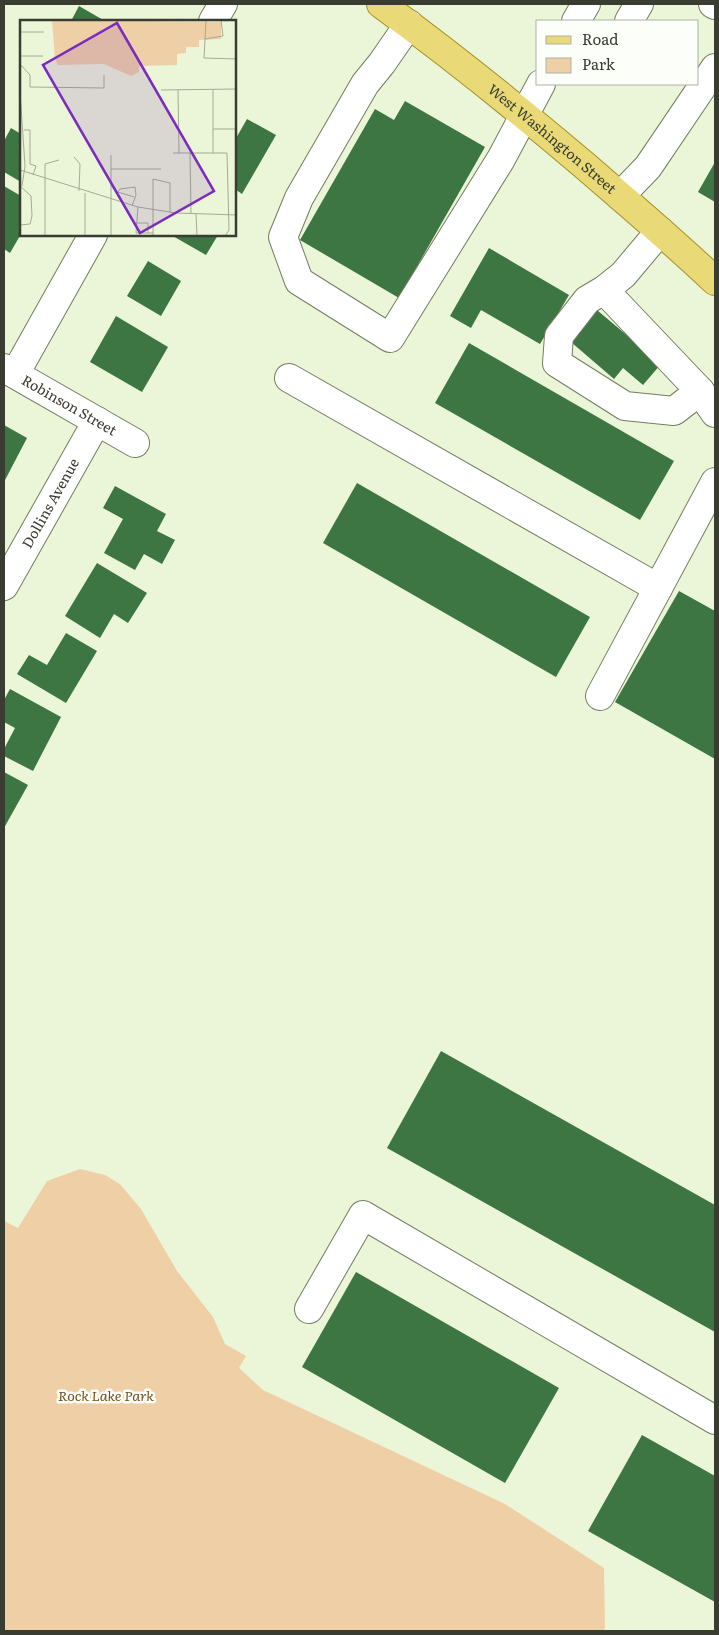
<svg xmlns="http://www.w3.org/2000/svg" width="719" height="1635" font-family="Literata,serif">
  <rect width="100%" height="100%" fill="#ebf5d8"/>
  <polygon fill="#efd0a6" points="80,1169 105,1175 120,1184 141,1209 177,1271 213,1317 225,1344 246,1356 239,1368 263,1390 505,1504 604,1568 605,1628 603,1631 4,1631 4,1221 18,1228 47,1181"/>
  <g fill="#3d7643">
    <polygon points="79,6 105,21 71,21"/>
    <polygon points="405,101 485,147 399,298 300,240 375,109 394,120"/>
    <polygon points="247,119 276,135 242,194 235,189 235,140"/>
    <polygon points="11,128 21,134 21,182 4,172 4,141"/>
    <polygon points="715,162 715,202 698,192"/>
    <polygon points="4,186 21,196 21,234 10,253 4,249"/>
    <polygon points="171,235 218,235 206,255"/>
    <polygon points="489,248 569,295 540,344 481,310 471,328 450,316"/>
    <polygon points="148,261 181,281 161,316 127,296"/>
    <polygon points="591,305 661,364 643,385 623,368 614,379 564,336"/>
    <polygon points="116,316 168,347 142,392 90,362"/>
    <polygon points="469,343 674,461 640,520 435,403"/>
    <polygon points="4,425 27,438 4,482"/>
    <polygon points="357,483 590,617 556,677 323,543"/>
    <polygon points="115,486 166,514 157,531 175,540 162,564 144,554 135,570 104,553 123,519 103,508"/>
    <polygon points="97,563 147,593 128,623 114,614 100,638 65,616"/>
    <polygon points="679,591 715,611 715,759 615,702"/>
    <polygon points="66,633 97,651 66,703 17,674 29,655 47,665"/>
    <polygon points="10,689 61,717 33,771 4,756 4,749 15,728 4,722 4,700"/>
    <polygon points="4,772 28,785 4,828"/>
    <polygon points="441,1051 715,1205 715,1332 387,1148"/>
    <polygon points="356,1272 559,1388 505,1483 302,1367"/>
    <polygon points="642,1435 715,1476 715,1602 588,1531"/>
  </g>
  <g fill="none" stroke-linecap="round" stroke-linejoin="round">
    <g stroke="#747c62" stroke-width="30">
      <g id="minor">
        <polyline points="713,4 715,5"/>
        <polyline points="213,21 223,4"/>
        <polyline points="576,21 586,4"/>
        <polyline points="629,21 639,4"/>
        <polyline points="409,24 382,63 365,84 299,198 283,237 299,281 390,338 501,159 541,84"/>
        <polyline points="620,196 648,167 715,68"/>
        <polyline points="604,290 700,391 674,411 625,406 557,363 559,336 587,300 604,290 623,275 660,231"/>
        <path id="s1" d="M4 368 135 443"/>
        <polyline points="15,374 93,235"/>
        <polyline points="289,378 658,588"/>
        <polyline points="700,391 715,413"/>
        <path id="s2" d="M4 586 97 421"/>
        <polyline points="600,696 715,482"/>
        <polyline points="309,1309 363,1215 715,1420"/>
      </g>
    </g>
    <g stroke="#a29123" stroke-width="30">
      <g id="major">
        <path id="s3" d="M381 4C451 55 518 109 584 165 628 203 673 241 715 281"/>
      </g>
    </g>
    <use href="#minor" stroke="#fff" stroke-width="28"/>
    <use href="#major" stroke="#e9d977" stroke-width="28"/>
  </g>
  <g text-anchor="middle" stroke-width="5" stroke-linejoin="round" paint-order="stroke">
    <g font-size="14" fill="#393c31" stroke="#fcfef9">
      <text dy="5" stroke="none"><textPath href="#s3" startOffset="218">West Washington Street</textPath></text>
      <text dy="5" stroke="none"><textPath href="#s1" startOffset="75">Robinson Street</textPath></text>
      <text dy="5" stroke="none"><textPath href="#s2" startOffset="95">Dollins Avenue</textPath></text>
    </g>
    <g font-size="14" font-style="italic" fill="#715020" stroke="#fcfef9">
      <text x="106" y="1401">Rock Lake Park</text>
    </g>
  </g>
  <g transform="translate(20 20)">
    <rect width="216" height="216" fill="#ebf5d8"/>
    <path d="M32 0 201 2V19L179 20V27H166V33L157 34V45L119 46V52L111 56 84 44 38 45 35 39Z" fill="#efd0a6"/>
    <path fill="none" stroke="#a4ab95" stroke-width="1" d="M186 0 184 38 217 39M0 12H24M185 19 203 16 201 0M0 36H23M0 44 10 55V67L84 68V55M141 70 217 69M158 70 159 133M193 70V133M0 72 5 146 2 166M193 109H217M4 110H10V144L16 146 13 155M153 133H207L209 210 205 216M170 133 171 194M54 137 60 144 59 171M91 149H141M0 150 118 187 156 193 217 195M0 166 11 176 12 196 10 204 0 205M65 173V216M112 186 116 175 115 167 100 169 98 172 114 177M118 187 116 213H133M176 194 177 216M116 203H128V213M25 216V144L39 140M91 216V135M133 216V159L150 163V193"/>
    <path fill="#7b2cbf" fill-opacity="0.15" stroke="#7b2cbf" stroke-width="2.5" d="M97 3 194 171 120 213 23 45Z"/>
    <rect width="216" height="216" fill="none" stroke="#393c31" stroke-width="2.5"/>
  </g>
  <rect width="719" height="1635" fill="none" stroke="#393c31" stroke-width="10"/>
  <rect x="536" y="20" width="162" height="65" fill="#fcfef9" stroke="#aeb0a9"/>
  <rect x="546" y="36" width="25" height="8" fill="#e9d977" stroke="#aeb0a9"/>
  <text x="582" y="45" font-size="15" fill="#393c31">Road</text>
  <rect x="546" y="58" width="25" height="15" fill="#efd0a6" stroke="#aeb0a9"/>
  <text x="582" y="70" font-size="15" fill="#393c31">Park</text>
</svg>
